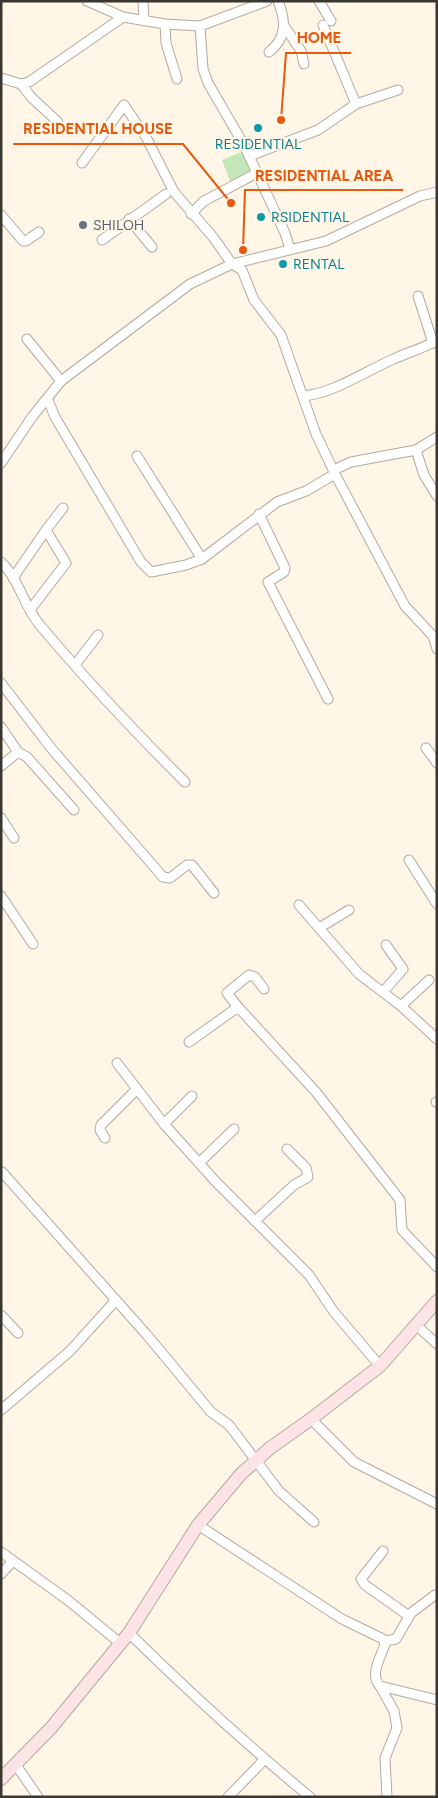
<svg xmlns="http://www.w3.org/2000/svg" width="438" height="1798" font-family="Figtree,sans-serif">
  <rect width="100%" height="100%" fill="#fff6e8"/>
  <polygon fill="#c4e7b9" points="244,151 253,173 231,184 222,160"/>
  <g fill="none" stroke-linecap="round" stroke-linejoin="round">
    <g stroke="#b2aa9d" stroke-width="11">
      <g id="street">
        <polyline points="87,1 123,17 165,24 200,26 267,1"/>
        <polyline points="143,1 144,21"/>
        <polyline points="319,1 331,21"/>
        <polyline points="165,24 166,43 177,79"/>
        <polyline points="323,25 356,104 398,90"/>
        <polyline points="200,26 203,69 208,83 244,145 285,233 290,249"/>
        <polyline points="285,27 301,51 304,64"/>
        <path d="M269 52C287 38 286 21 278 1"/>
        <polyline points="1,78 21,84 29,82 123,17"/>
        <polyline points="21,84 31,97 58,122"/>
        <polyline points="249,156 318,130 356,104"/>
        <polyline points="82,163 124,105 146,137 174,192 213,237 232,264 242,270 254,300 281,335 316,434 335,474 405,606 433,636 437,649"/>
        <polyline points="191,214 204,201 257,173"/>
        <polyline points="1,215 23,241 26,241 39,232"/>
        <polyline points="129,219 152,247"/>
        <polyline points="102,240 166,194"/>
        <polyline points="418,296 433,343"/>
        <polyline points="27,339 61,381"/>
        <path d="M303 396C335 393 365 371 394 359 408 352 423 349 437 340"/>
        <polyline points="48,400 55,417 141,562 151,572 186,565 202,559 277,502 306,491 335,474"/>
        <polyline points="416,450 424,475 437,496"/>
        <polyline points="137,456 202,559"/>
        <polyline points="1,463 32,417 61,381 190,284 232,264 326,241 420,196 437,192"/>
        <polyline points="338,468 351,462 416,450 437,437"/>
        <polyline points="259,514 285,568 284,572 268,582 328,699"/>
        <path d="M1 562C19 579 24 606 39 624 85 679 134 731 185 782"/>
        <polyline points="13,578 46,530"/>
        <polyline points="30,610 66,563 46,530 63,508"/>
        <polyline points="75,665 98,635"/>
        <polyline points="1,683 51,748 163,877 170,878 187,865 192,865 214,893"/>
        <polyline points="1,727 18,752 27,757 74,810"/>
        <polyline points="426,748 437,763"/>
        <polyline points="1,766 18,752"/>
        <polyline points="1,818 14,838"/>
        <polyline points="409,860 437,904"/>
        <polyline points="1,896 33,944"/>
        <polyline points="299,905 359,974 401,1006 437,1039"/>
        <polyline points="319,928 349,910"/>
        <polyline points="383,992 403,969 386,945"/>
        <polyline points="401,1006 429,980"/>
        <polyline points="238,1007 227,993 249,975 255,977 264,989"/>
        <polyline points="189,1042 238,1007 316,1092 400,1200 402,1230 437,1267"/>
        <polyline points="117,1063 164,1124 216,1182 309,1275 334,1312 380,1366"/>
        <polyline points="436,1102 437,1102"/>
        <polyline points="164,1124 192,1096"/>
        <polyline points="105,1138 100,1130 101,1125 137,1089"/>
        <polyline points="200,1162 234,1129"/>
        <polyline points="2,1172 147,1335 211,1412 229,1425 279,1491 314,1522"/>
        <polyline points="255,1221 294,1185 308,1177 306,1168 287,1149"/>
        <polyline points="1,1315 18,1333"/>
        <polyline points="417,1326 437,1344"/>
        <polyline points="1,1410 70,1351 116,1300"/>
        <polyline points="311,1419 354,1462 437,1504"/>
        <path d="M198 1525 342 1619 383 1639 385 1644C381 1657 369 1675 380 1686L437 1700"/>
        <polyline points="383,1551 361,1579 365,1585 409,1616"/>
        <polyline points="1,1552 69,1601 120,1643"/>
        <polyline points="1,1574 13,1561"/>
        <path d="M129 1633C187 1690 247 1745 310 1797"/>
        <polyline points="385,1641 396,1639 411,1613 435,1595"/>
        <polyline points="380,1686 394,1711 397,1728 385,1758 387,1797"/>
        <polyline points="16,1765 38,1797"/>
        <polyline points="228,1797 264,1760"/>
      </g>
    </g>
    <g stroke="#b2aa9d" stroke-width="14">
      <polyline id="secondary" points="1,1779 51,1728 129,1633 198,1525 241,1474 270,1448 311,1419 380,1366 437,1301"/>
    </g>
    <use href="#street" stroke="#fff" stroke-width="9"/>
    <use href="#secondary" stroke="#fce3e6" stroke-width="12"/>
  </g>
  <g fill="#0f9aa8" stroke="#fff6e8" stroke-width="2">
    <circle cx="258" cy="128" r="5"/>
    <circle cx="261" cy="217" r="5"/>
    <circle cx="283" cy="264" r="5"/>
  </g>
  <circle fill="#6b7280" stroke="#fff6e8" stroke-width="2" cx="83" cy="225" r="5"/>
  <g text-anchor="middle" stroke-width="4" stroke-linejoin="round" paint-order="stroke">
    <g font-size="14" fill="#0d838f" stroke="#fff6e8" text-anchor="start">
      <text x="258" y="149" text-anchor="middle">RESIDENTIAL</text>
      <text x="271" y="222">RSIDENTIAL</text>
      <text x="293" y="269">RENTAL</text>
    </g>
    <g font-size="14" fill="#5b616d" stroke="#fff6e8" text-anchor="start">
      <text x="93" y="230">SHILOH</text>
    </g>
  </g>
  <path fill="none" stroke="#e8590c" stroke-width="2" d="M281 120L286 53H351M231 203L183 144H13M243 250L245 190H403"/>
  <g fill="#e8590c" stroke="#fff6e8" stroke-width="2">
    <circle cx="281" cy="120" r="5"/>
    <circle cx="231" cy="203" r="5"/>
    <circle cx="243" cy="250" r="5"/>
  </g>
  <g font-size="15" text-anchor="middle" font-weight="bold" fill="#e8590c" stroke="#fff6e8" stroke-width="4" stroke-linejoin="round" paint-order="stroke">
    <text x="319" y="43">HOME</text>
    <text x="98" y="134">RESIDENTIAL HOUSE</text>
    <text x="324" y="181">RESIDENTIAL AREA</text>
  </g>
  <rect width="438" height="1798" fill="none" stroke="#3a3731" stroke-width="5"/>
</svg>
